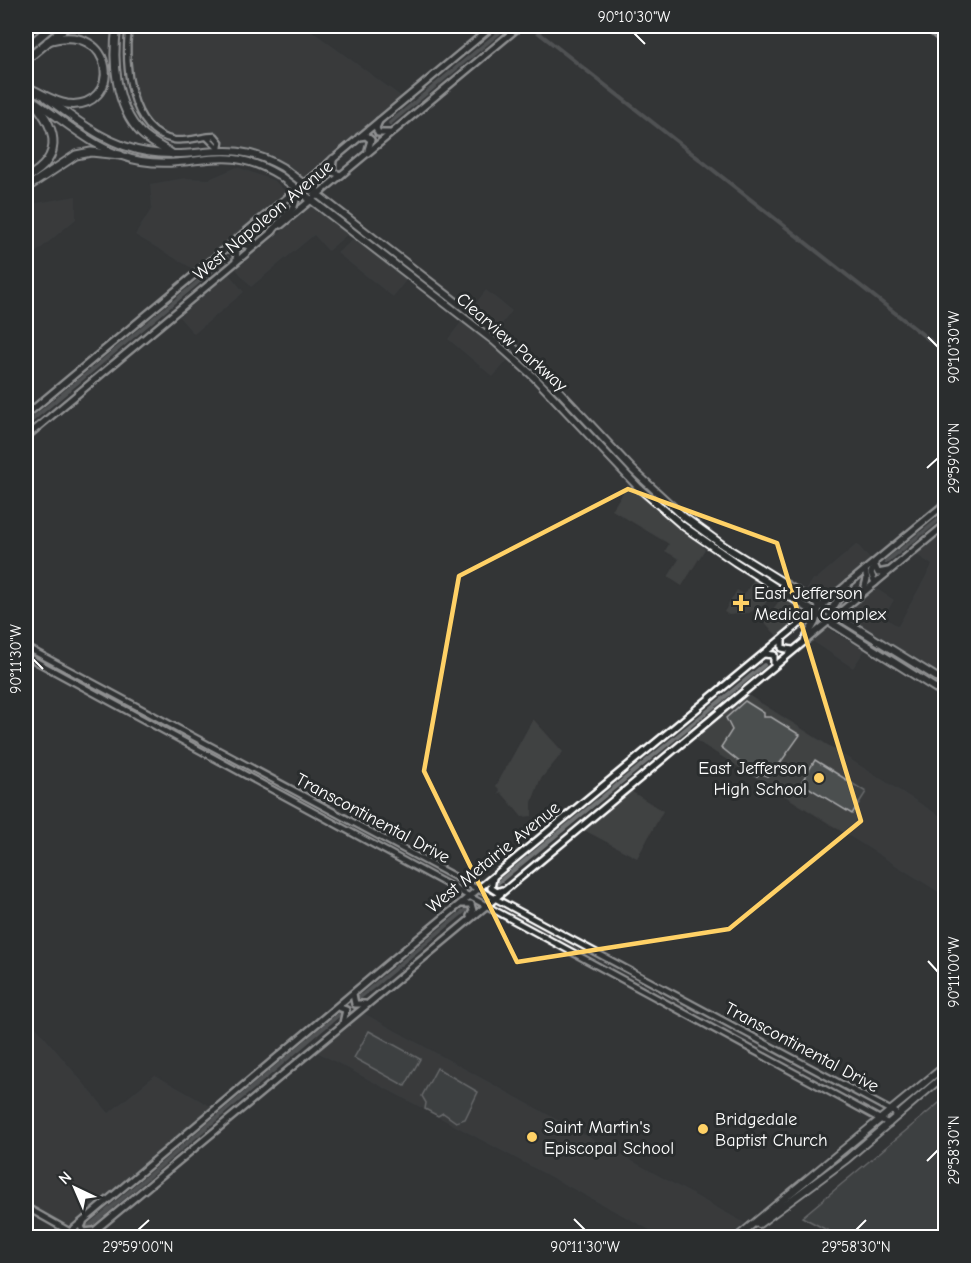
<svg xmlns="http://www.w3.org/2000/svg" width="971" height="1263" font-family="'Comic Neue',sans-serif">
  <rect width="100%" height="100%" fill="#333536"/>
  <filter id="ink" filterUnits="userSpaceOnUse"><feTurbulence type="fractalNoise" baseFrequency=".0167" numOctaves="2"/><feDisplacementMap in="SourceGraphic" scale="12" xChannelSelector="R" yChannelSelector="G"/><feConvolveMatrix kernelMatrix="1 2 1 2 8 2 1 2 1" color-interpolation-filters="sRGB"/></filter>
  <g filter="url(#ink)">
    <g fill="#404243">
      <polygon points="131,26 305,26 402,97 303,180 261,153 225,145 217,136 175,137 153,126 142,112 132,86 127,48"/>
      <polygon points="237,167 275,181 285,191 283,194 195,270 135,235 152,208 150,184 185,178 209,179"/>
      <polygon points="76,196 76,219 26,261 26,205"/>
      <polygon points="311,207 316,208 349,233 328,251 314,235 251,287 236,269"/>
      <polygon points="355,238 407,279 393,297 337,253"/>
      <polygon points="229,274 244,292 194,334 179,317"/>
      <polygon points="486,290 512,311 498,329 472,308"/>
      <polygon points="462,321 508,360 493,377 448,339"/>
      <polygon points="628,484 705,549 682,586 668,577 679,559 665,551 669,544 612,510"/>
      <polygon points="934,538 945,546 946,671 943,675 842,614 874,587 894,600 884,617 898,626 932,565 914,553"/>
      <polygon points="857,544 870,559 820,600 805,592 813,579 816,579"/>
      <polygon points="754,579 774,592 764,605 749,613 729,615 724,612 737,590 744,595"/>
      <polygon points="782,597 805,613 777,636 761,618 770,613"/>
      <polygon points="826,628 865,650 853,668 809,639"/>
      <polygon points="745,693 945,819 945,896 692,738"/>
      <polygon points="533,719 563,752 540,780 532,802 532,816 522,817 501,792 498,794 500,790 496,786"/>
      <polygon points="629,790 663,811 637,858 582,829"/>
      <polygon points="358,1010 745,1223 728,1237 663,1237 315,1051"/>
      <polygon points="36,1027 109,1113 155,1075 212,1107 69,1226 26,1203 26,1035"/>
    </g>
    <g fill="#4c4f50" stroke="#a6a7a8" stroke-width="1.5">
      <polygon points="745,701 764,713 764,717 771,717 800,735 773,773 770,773 767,776 760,773 757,776 721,747 732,730 726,718"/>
      <polygon points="815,760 866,792 852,814 801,783"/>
      <polygon points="369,1031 420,1059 405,1086 354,1058"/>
      <polygon points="437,1068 478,1092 465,1119 456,1122 443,1113 438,1116 425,1109 426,1103 422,1096"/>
      <polygon points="945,1098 945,1237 840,1237 802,1217"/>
    </g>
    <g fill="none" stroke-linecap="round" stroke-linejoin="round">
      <g stroke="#737576" stroke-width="4">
        <polyline points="530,26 946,353"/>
        <polyline points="390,123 507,26"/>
        <polyline points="26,425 227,258"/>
        <polyline points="886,562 946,514"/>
        <polyline points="494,886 764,665"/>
        <polyline points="358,999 469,907"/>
        <polyline points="87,1228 342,1012"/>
      </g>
      <g stroke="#fff" stroke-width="9">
        <g id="tertiary">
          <path d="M129 26C124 62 128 131 174 140 188 142 202 136 215 136L220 142 219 149"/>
          <polyline points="925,26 946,43"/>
          <polyline points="208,138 219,149"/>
          <polyline points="26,647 899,1115"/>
          <polyline points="26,656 889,1124"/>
          <polyline points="26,1207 81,1238"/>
        </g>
      </g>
      <g stroke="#fff" stroke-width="10">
        <g id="secondary">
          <polyline points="379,121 376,128 378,133 389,133"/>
          <polyline points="359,137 366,136 371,140 368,150"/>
          <polyline points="333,160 332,172 341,175"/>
          <polyline points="281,225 520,26"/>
          <polyline points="243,234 242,244 253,247"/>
          <polyline points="225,248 237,250 236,261"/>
          <polyline points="26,415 493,26"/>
          <polyline points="26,437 273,231"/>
          <polyline points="874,564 878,573 888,571"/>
          <polyline points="875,564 871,573 875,583"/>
          <polyline points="864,590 867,579 865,570"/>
          <polyline points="782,640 782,648 792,650"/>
          <polyline points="764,654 774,655 774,664"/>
          <polyline points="493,878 491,888 497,892 502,890"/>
          <polyline points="462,904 471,904 473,911 470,916"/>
          <polyline points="353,994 355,1004 365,1004"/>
          <polyline points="338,1007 346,1010 343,1023"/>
          <polyline points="83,1223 81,1227 84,1232 93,1231"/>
          <polyline points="63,1238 385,966 946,503"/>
          <polyline points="86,1238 946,524"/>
        </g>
      </g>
      <g stroke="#fff" stroke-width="10">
        <g id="trunk">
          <polyline points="26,84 37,93"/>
          <path d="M46 98C77 120 108 146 147 152 200 161 229 136 282 167L508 342 560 392 633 470 684 517 724 546 946 683"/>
          <path d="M33 100C66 122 101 155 141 161 197 170 224 141 280 176L494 341 534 377 639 488 683 526 735 562 946 695"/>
          <polyline points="315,194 319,176 333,159"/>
          <polyline points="271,232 293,208 299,189"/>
          <polyline points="835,625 830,612 848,584"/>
          <polyline points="805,640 815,622 818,611"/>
          <polyline points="759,1224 847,1159 946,1074"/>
          <polyline points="736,1238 946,1065"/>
        </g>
      </g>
      <g stroke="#fff" stroke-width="11">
        <g id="motorway">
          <path d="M117 26C112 60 115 106 141 133 150 142 162 147 172 154"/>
          <polyline points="26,27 27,26"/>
          <polyline points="26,48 52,26"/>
          <polyline points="26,60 67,26"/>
          <path d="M33 90C44 95 55 102 67 104 123 111 118 20 48 41"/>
          <path d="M26 178C68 156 55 124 28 96"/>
          <polyline points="26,188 76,155 91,152 120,155"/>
        </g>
      </g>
      <use href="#tertiary" stroke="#2a2d2e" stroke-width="4.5"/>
      <use href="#secondary" stroke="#2a2d2e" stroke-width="5"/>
      <use href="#trunk" stroke="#2a2d2e" stroke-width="6"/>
      <use href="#motorway" stroke="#2a2d2e" stroke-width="7"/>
    </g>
  </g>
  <path d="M0 0H971V1263H0ZM628 489 777 543 861 821 729 929 517 962 424 771 459 576Z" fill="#333536" fill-opacity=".55" fill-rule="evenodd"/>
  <path fill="none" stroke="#ffd166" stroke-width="4.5" stroke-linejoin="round" d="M628 489 777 543 861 821 729 929 517 962 424 771 459 576Z"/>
  <path fill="none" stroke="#fff" stroke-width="2" d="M634 33 645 44M928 337 938 347M927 468 938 458M33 659 43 669M928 961 938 972M927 1161 938 1150M574 1219 585 1230M138 1230 149 1220M856 1230 866 1220"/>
  <g fill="#ffd166" stroke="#2a2d2e" stroke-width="2">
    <path d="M738 594h6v6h6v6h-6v6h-6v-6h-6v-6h6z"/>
    <circle cx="819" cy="778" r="6"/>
    <circle cx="703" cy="1129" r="6"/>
    <circle cx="532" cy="1137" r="6"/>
  </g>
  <g text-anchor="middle" stroke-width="6" stroke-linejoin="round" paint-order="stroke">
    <g font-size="18" fill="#fff" stroke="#2a2d2e">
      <text transform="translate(263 220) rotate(-40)" y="6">West Napoleon Avenue</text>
      <text transform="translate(512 342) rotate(41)" y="6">Clearview Parkway</text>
      <text transform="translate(373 818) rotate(28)" y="6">Transcontinental Drive</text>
      <text transform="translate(493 857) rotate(-39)" y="6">West Metairie Avenue</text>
      <text transform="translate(802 1047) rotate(28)" y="6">Transcontinental Drive</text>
    </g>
    <g font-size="18" fill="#fff" stroke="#2a2d2e" text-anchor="start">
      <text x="754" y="599">East Jefferson<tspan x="754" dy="21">Medical Complex</tspan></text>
      <text x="807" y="774" text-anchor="end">East Jefferson<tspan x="807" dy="21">High School</tspan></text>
      <text x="715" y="1125">Bridgedale<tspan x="715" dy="21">Baptist Church</tspan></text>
      <text x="544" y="1133">Saint Martin's<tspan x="544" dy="21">Episcopal School</tspan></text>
    </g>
  </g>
  <rect width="971" height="1263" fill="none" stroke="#2a2d2e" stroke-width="66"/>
  <g transform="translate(75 1188) rotate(316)" stroke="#2a2d2e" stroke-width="4.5" paint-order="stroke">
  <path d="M0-4.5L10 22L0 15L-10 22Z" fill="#ffffff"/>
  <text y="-9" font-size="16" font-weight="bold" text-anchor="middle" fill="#ffffff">N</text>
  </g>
  <rect x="33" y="33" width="905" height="1197" fill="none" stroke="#fff" stroke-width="2"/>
  <g font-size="15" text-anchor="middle" fill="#fff">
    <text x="634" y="22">90°10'30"W</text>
    <text transform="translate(954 347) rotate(-90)" y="5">90°10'30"W</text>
    <text transform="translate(954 458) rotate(-90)" y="5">29°59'00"N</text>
    <text transform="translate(16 659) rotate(-90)" y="5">90°11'30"W</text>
    <text transform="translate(954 972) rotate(-90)" y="5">90°11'00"W</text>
    <text transform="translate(954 1150) rotate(-90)" y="5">29°58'30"N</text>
    <text x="138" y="1252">29°59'00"N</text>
    <text x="585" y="1252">90°11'30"W</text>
    <text x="856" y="1252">29°58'30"N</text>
  </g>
</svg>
